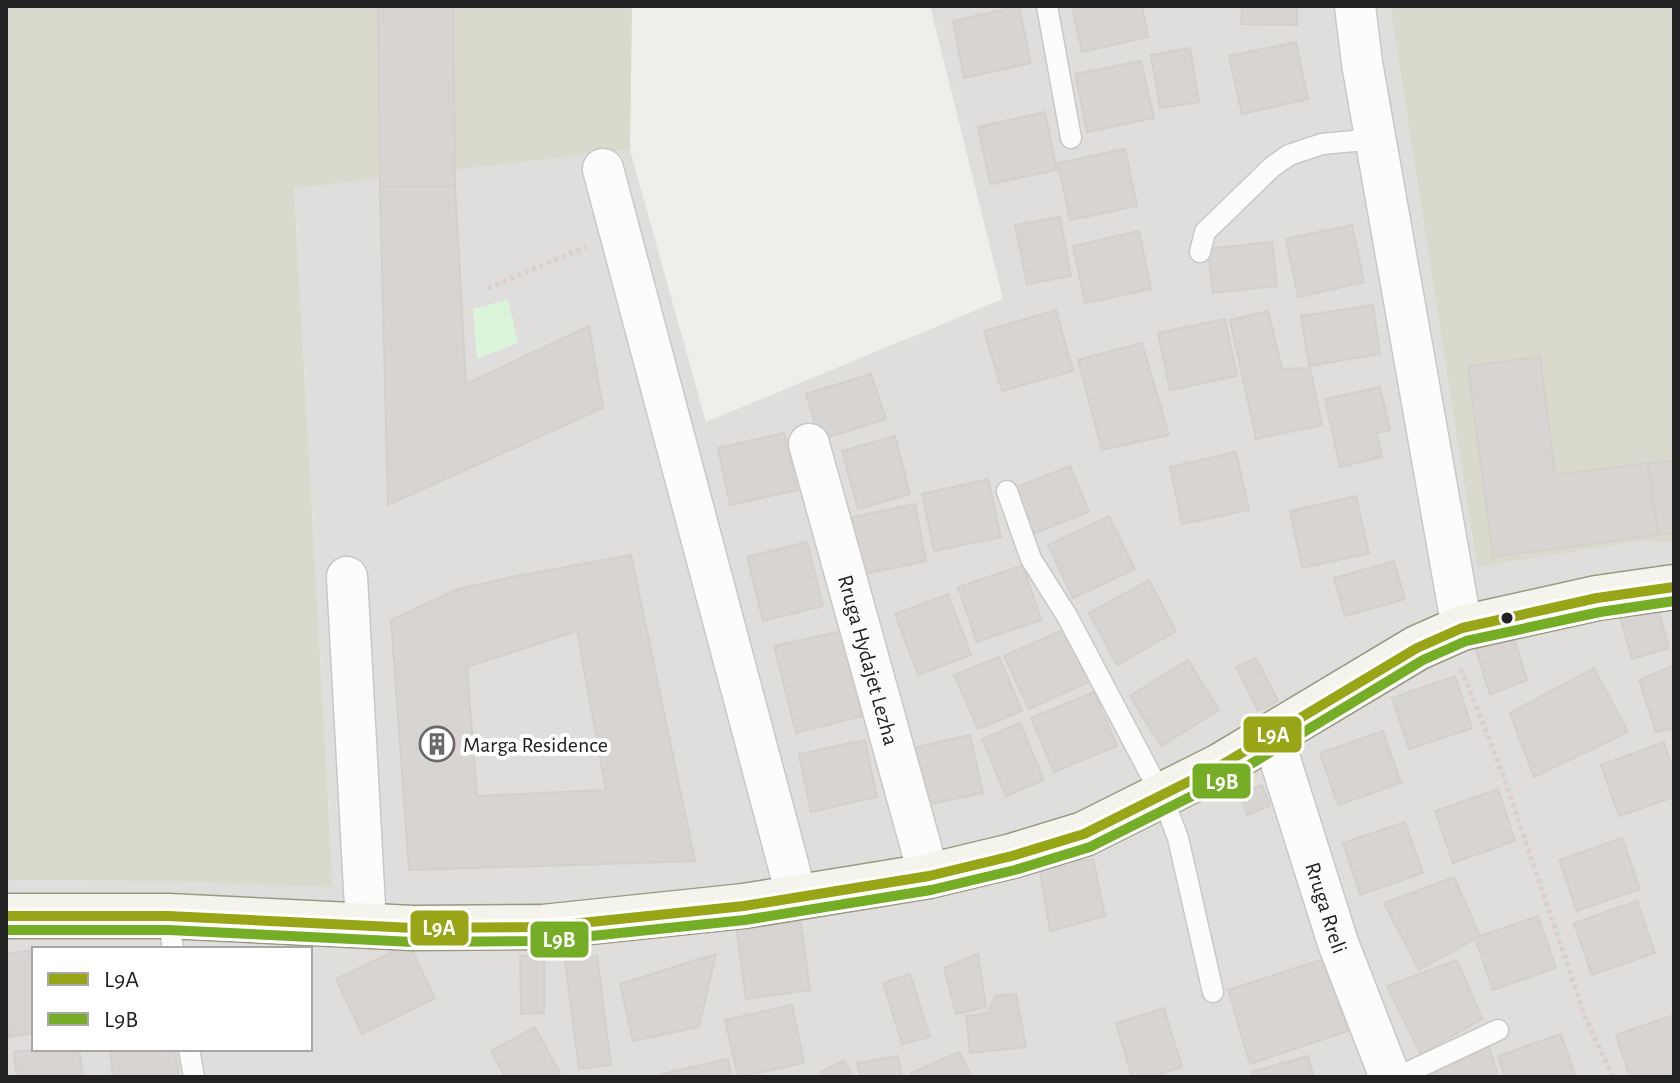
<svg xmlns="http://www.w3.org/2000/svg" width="1680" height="1083" font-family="'Alegreya Sans',sans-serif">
  <rect width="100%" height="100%" fill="#f0eeeb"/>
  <path fill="#dfdedc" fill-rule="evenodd" d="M930 6H1390L1477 566 1641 541 1674 543V1077H6V880L165 881 333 886 294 187 630 150 706 422 1003 299ZM34 949H310V1049H34Z"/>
  <g fill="#d9d9cd">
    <polygon points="6,6 632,6 630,150 294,188 333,887 165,881 6,880"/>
    <polygon points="1390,6 1674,6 1674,543 1641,541 1477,567"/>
  </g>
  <polygon fill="#daf5da" points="508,300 518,343 477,359 473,309"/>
  <g fill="#d7d4d2" stroke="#d3d0cc" stroke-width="2" fill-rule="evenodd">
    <polygon points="378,6 453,6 455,186 380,187"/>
    <polygon points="1019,6 1031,63 964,78 953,21"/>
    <polygon points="1072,6 1142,6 1148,37 1082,52"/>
    <polygon points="1242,6 1297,6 1297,25 1241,24"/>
    <polygon points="1296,42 1308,99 1242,114 1229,56"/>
    <polygon points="1190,48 1199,102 1160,108 1151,55"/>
    <polygon points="1141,61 1154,118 1087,132 1075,74"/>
    <polygon points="1045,112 1057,170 990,184 978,127"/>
    <polygon points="1125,149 1137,206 1070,220 1058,163"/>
    <polygon points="455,186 466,384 589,326 603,408 388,505 380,187"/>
    <polygon points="1060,217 1071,276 1027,284 1015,225"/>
    <polygon points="1352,225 1364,282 1298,297 1286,239"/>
    <polygon points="1139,231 1151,289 1085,303 1073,246"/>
    <polygon points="1272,242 1277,286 1213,293 1208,249"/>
    <polygon points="1373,305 1380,354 1309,366 1301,316"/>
    <polygon points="1056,310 1073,371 1002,391 984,331"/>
    <polygon points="1268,311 1282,369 1310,368 1322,425 1256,439 1230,320"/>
    <polygon points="1225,319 1237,376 1170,390 1158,333"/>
    <polygon points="1142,343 1169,435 1102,450 1078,360"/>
    <polygon points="1540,357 1555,475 1648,463 1658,535 1493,557 1468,366"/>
    <polygon points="871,374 886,419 820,440 806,394"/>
    <polygon points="1380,387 1390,430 1377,433 1382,457 1340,467 1325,399"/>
    <polygon points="784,433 797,490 730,505 718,448"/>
    <polygon points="895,436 910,494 858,509 842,451"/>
    <polygon points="1236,452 1249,510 1182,524 1170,467"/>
    <polygon points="1674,461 1674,533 1658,535 1648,463"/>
    <polygon points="1070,466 1089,512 1032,534 1014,488"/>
    <polygon points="988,479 1001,537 934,551 922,494"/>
    <polygon points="1356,496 1369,553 1302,568 1290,511"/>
    <polygon points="915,504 926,561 860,575 848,518"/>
    <polygon points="1109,516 1135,569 1073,598 1048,545"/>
    <polygon points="807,542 823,606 763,621 747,557"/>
    <path d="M631 555 695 861 409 870 391 620 458 589 511 577ZM577 631 606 790 477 796 467 667Z"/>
    <polygon points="1394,561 1405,599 1345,616 1334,578"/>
    <polygon points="1023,565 1041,620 977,642 958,587"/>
    <polygon points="1149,580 1176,631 1117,665 1089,613"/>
    <polygon points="948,594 971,655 918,675 895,614"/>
    <polygon points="1656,602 1669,648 1632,659 1619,613"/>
    <polygon points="1067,628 1091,681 1029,709 1004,656"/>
    <polygon points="843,631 862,716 796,733 774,646"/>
    <polygon points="1513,634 1527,680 1490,695 1476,649"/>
    <polygon points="999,657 1022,711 978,729 954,675"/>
    <polygon points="1256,658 1278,701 1258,711 1236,667"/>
    <polygon points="1188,660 1219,710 1161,746 1130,696"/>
    <polygon points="1674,665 1674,728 1656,732 1639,680"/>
    <polygon points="1594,668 1628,732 1534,777 1510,713"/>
    <polygon points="1455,676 1472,728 1409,749 1392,698"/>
    <polygon points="1094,692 1117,746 1054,772 1031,718"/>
    <polygon points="1020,723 1044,780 1006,796 982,739"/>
    <polygon points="1383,731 1401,783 1338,805 1320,753"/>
    <polygon points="970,735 983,793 916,807 903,750"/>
    <polygon points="865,740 877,797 811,812 799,754"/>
    <polygon points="1664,742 1674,773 1674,797 1619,816 1601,765"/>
    <polygon points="1262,785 1270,806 1247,815 1240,793"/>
    <polygon points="1498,789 1515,841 1453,863 1435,811"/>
    <polygon points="1405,822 1423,873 1360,895 1343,843"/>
    <polygon points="1622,838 1640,889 1577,911 1559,860"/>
    <polygon points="1093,859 1105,916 1050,931 1039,866"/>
    <polygon points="1454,877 1480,936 1419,970 1384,903"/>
    <polygon points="1637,901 1655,953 1592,975 1574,923"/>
    <polygon points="799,908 810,990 746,999 735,918"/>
    <polygon points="1538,916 1556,968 1493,990 1475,938"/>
    <polygon points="409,944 435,998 362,1034 336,979"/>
    <polygon points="34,950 34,1033 9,1037 6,1011 6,954"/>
    <polygon points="716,954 699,1027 633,1041 620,984"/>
    <polygon points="978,954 986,1007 956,1014 944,968"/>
    <polygon points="544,955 544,1013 521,1014 520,956"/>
    <polygon points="597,956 611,1065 579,1069 565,960"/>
    <polygon points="1324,959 1348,1031 1250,1064 1228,990"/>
    <polygon points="1457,960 1482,1019 1421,1054 1387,986"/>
    <polygon points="910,974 930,1037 902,1044 883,983"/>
    <polygon points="1016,994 1026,1047 970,1053 966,1016 988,1013 995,996"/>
    <polygon points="792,1005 804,1063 738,1077 725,1020"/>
    <polygon points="1164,1008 1182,1067 1151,1077 1132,1077 1116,1023"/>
    <polygon points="1674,1015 1674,1072 1661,1077 1630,1077 1616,1035"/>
    <polygon points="535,1027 560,1073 553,1077 505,1077 491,1051"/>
    <polygon points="1561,1034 1576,1077 1505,1077 1498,1056"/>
    <polygon points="1487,1042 1499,1077 1429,1077 1424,1064"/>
    <polygon points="38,1049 79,1049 83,1077 17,1077 14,1052"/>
    <polygon points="110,1049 175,1049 179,1077 113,1077"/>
    <polygon points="959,1052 972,1077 912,1077 911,1073"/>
    <polygon points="898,1056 902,1077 860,1077 857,1063"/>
    <polygon points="1308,1056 1314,1077 1253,1077 1252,1072"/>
    <polygon points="728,1059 732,1077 663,1077 662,1074"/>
    <polygon points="844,1060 852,1076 824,1077 821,1072"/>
  </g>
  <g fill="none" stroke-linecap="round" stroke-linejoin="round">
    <g stroke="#c9c8c7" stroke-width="23">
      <g id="lane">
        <polyline points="1047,6 1071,138"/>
        <polyline points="1200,252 1205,232 1272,167 1289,155 1322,144 1376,139"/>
        <polyline points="1007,491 1031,559 1067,616 1162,796 1178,838 1213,992"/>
        <polyline points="168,916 173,949"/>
        <polyline points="189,1049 194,1077"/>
        <polyline points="1398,1077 1498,1030"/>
      </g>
    </g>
    <g stroke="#c9c8c7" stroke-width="43">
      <g id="street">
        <polyline points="1355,6 1362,63 1462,628"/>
        <polyline points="603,169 797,898"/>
        <path id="s1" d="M809 444 929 876"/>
        <polyline points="347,577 366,925"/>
        <path id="s2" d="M1272 734 1338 943 1390 1077"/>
      </g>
    </g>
    <g stroke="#999a82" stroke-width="47">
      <polyline id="secondary" points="6,916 168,916 413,928 543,927 744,906 929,876 1012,856 1084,834 1220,766 1417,648 1462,628 1597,598 1674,587"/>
    </g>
    <g stroke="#dccecd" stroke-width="5" stroke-dasharray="4 4" stroke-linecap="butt">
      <polyline points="488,288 586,247"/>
      <polyline points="1461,669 1497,758 1586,1019 1613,1077"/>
    </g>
    <use href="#lane" stroke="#fdfcfc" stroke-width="20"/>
    <use href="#street" stroke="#fdfcfc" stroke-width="40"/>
    <use href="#secondary" stroke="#f4f4ed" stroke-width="44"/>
    <g stroke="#fff" stroke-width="16">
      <polyline id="bus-1" points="6,916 168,916 413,928 543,927 744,906 929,876 1012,856 1084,834 1220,766 1417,648 1462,628 1597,598 1674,587"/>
    </g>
    <g stroke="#fff" stroke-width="16">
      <polyline id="bus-2" points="6,930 168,930 413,942 543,941 745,920 931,890 1015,870 1090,847 1226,779 1423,660 1466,641 1600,612 1674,601"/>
    </g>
    <use href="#bus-1" stroke="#98a516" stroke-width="10"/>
    <use href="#bus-2" stroke="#76ad26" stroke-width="10"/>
  </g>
  <defs>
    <g id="building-ring" transform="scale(1.8)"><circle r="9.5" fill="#fff" stroke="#6a6968" stroke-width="1.5"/><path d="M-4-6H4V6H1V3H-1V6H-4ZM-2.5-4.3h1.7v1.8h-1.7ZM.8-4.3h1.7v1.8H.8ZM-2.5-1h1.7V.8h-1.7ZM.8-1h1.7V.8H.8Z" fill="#6a6968"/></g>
  </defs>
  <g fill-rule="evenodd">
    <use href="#building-ring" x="437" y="744"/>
  </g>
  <circle fill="#222" stroke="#fff" stroke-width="3" cx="1507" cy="618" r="7"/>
  <g text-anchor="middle" stroke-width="8" stroke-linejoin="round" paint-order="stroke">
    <g font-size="22" fill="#222" stroke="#fff">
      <text dy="8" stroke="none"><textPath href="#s1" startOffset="224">Rruga Hydajet Lezha</textPath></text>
      <text dy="8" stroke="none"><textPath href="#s2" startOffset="182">Rruga Rreli</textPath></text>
    </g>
    <g font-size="22" fill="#222" stroke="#fff" text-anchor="start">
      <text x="463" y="752">Marga Residence</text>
    </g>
  </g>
  <g stroke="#fff" stroke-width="3">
    <rect x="1242" y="715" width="61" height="39" rx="8" fill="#98a516"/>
    <rect x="1191" y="762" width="61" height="38" rx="8" fill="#76ad26"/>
    <rect x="409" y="909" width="61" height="38" rx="8" fill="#98a516"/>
    <rect x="529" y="920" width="61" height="39" rx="8" fill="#76ad26"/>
  </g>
  <g font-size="22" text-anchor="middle" font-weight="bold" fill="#fff">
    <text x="1273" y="742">L9A</text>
    <text x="1222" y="789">L9B</text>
    <text x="439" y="935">L9A</text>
    <text x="559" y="947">L9B</text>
  </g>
  <rect width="1680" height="1083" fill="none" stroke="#222222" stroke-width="16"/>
  <rect x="32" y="947" width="280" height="104" fill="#ffffff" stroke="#a7a7a7" stroke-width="2"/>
  <rect x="48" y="973" width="40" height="12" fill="#98a516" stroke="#a7a7a7" stroke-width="2"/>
  <text x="104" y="987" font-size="24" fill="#222222">L9A</text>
  <rect x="48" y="1013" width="40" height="12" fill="#76ad26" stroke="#a7a7a7" stroke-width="2"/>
  <text x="104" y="1027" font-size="24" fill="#222222">L9B</text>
</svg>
